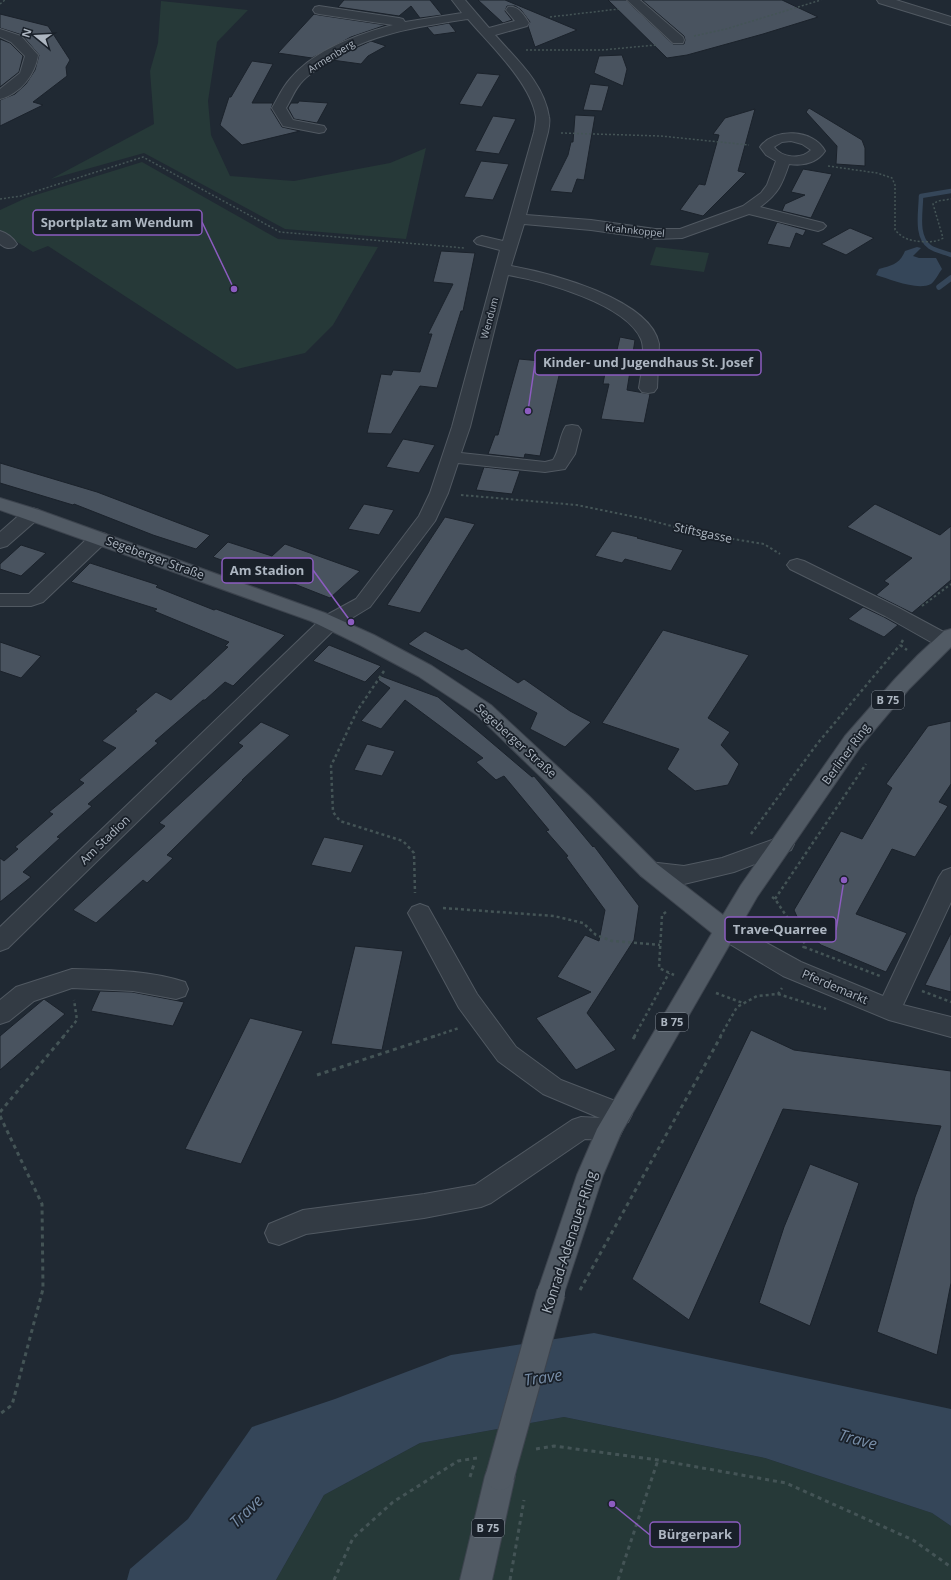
<svg xmlns="http://www.w3.org/2000/svg" width="951" height="1580" font-family="'Open Sans',sans-serif">
  <rect width="100%" height="100%" fill="#202933"/>
  <g fill="#263938">
    <polygon points="161,1 248,10 217,42 208,101 211,135 230,176 294,181 390,163 426,148 406,239 285,229 144,153 51,179 154,124 150,71 158,43"/>
    <polygon points="142,162 278,239 378,247 333,325 305,353 237,369 48,246 33,252 0,231 0,210 26,198"/>
    <polygon points="656,247 709,253 704,272 650,265"/>
    <polygon points="564,1417 765,1458 932,1513 951,1526 951,1580 276,1580 324,1495 420,1443"/>
  </g>
  <g fill="#354659">
    <path d="M917 247 921 248 913 256 919 258H936L942 269C939 273 935 281 931 284 917 291 890 279 876 275L879 269C892 265 899 265 905 251Z"/>
    <polygon points="594,1333 951,1409 951,1526 932,1513 765,1458 564,1417 420,1443 324,1495 276,1580 127,1580 130,1569 188,1519 252,1427 335,1399 451,1355"/>
  </g>
  <g fill="none" stroke-linecap="round" stroke-linejoin="round">
    <path stroke="#354659" stroke-width="4.5" d="M951 191 921 196C921 211 915 237 930 247 936 251 944 252 951 255"/>
    <polyline stroke="#354659" stroke-width="5.5" points="939,287 951,278"/>
  </g>
  <g fill="#49535f" stroke="#1b222b">
    <polygon points="344,0 430,0 442,15 420,18 411,6 399,16 338,7"/>
    <polygon points="478,0 505,0 577,30 535,47 528,26 530,22 521,10 515,6 507,6 505,11 512,20 503,23"/>
    <polygon points="608,0 626,0 673,44 684,44 685,40 684,36 642,0 782,0 818,17 763,34 687,55 667,58"/>
    <polygon points="0,14 48,26 70,60 66,67 67,76 33,102 43,105 0,126 0,100 15,94 26,84 35,70 39,55 22,35 0,28"/>
    <polygon points="314,14 319,15 386,25 351,37 312,58 278,53"/>
    <polygon points="449,23 456,32 434,35 427,27"/>
    <polygon points="0,39 10,43 23,56 19,72 0,87"/>
    <polygon points="371,41 386,46 368,56 361,64 332,60 351,50"/>
    <polygon points="622,55 627,69 623,86 594,73 599,56"/>
    <polygon points="252,61 273,64 252,103 273,103 271,109 282,127 300,131 242,145 220,125 229,97 231,97"/>
    <polygon points="477,73 500,75 482,107 459,104"/>
    <polygon points="590,84 609,86 602,111 583,110"/>
    <polygon points="299,101 328,103 317,123 294,119 288,108 291,103 298,103"/>
    <polygon points="809,108 862,140 865,148 865,166 836,164 837,146 806,112"/>
    <polygon points="755,109 738,171 746,173 703,216 680,210 699,184 705,185 719,135 713,134 725,118"/>
    <polygon points="575,115 595,116 584,180 577,179 572,193 550,191 568,155 571,142 573,142"/>
    <polygon points="493,116 516,119 499,154 475,151"/>
    <polygon points="481,161 509,164 493,200 464,197"/>
    <polygon points="803,169 832,174 811,218 782,211 785,204 805,195 791,192"/>
    <polygon points="777,222 806,230 803,236 796,233 790,248 767,244"/>
    <polygon points="850,228 874,238 846,255 821,244"/>
    <polygon points="441,251 475,253 463,311 461,311 437,388 420,386 391,434 367,433 381,374 391,375 393,370 420,372 432,334 428,334 453,284 433,282"/>
    <polygon points="620,337 635,340 627,390 650,394 644,423 601,419 609,384 603,384 607,362 614,363"/>
    <polygon points="519,359 562,363 540,456 525,454 524,458 488,454 495,435 498,435"/>
    <polygon points="403,439 435,445 419,473 386,467"/>
    <polygon points="0,463 97,492 210,535 196,549 153,535 74,504 73,505 0,483"/>
    <polygon points="484,467 520,471 512,494 476,490"/>
    <polygon points="364,504 394,510 379,535 348,529"/>
    <polygon points="875,504 940,535 951,526 951,580 912,613 876,595 889,584 884,581 912,558 847,527"/>
    <polygon points="445,517 475,524 420,613 387,605"/>
    <polygon points="612,531 638,537 637,538 683,550 671,571 625,559 622,563 595,556"/>
    <polygon points="228,542 272,556 285,544 360,571 330,598 279,578 277,580 213,557"/>
    <polygon points="21,545 46,553 21,576 0,569 0,564"/>
    <polygon points="90,563 158,585 156,587 214,610 216,609 285,635 233,686 225,682 205,700 203,700 155,741 158,743 88,804 92,806 57,837 60,838 23,872 31,877 0,902 0,858 4,861 18,849 15,847 53,814 49,812 84,783 79,780 116,748 102,741 137,711 135,710 156,692 171,700 228,647 225,646 229,642 154,611 157,609 71,582"/>
    <polygon points="863,607 884,617 898,625 884,637 848,619"/>
    <polygon points="663,630 749,655 708,718 730,732 721,745 739,764 728,785 695,791 667,769 679,749 602,723"/>
    <polygon points="425,631 462,650 466,648 518,683 524,679 570,711 591,722 565,747 530,729 537,713 408,644"/>
    <polygon points="0,642 41,656 21,678 0,671"/>
    <polygon points="329,645 381,666 365,682 313,661"/>
    <polygon points="381,676 438,697 532,777 534,776 593,847 594,846 639,906 634,940 587,1013 616,1050 576,1070 536,1018 591,992 557,977 585,935 599,941 605,910 566,857 568,856 546,831 549,830 504,776 496,780 476,762 483,758 405,700 381,729 361,721 390,688 378,680"/>
    <polygon points="951,721 951,784 939,802 948,806 915,857 892,849 856,914 907,933 886,972 821,945 807,934 811,926 799,921 794,910 841,831 862,839 892,788 886,784 928,726"/>
    <polygon points="261,722 290,735 242,780 243,780 167,855 173,858 147,883 143,880 96,923 73,910 165,826 159,823 243,746 238,743"/>
    <polygon points="367,744 395,751 382,776 354,770"/>
    <polygon points="324,837 364,845 351,873 311,865"/>
    <polygon points="951,933 951,992 925,985"/>
    <polygon points="355,946 403,951 382,1050 331,1044"/>
    <polygon points="100,991 132,992 184,1002 173,1026 91,1011"/>
    <polygon points="44,999 65,1014 0,1070 0,1036"/>
    <polygon points="250,1018 303,1031 241,1164 185,1149"/>
    <polygon points="751,1030 794,1050 951,1071 951,1283 937,1355 877,1332 915,1197 941,1126 783,1109 689,1320 632,1279"/>
    <polygon points="810,1164 859,1183 810,1326 759,1303 784,1227"/>
  </g>
  <g fill="none" stroke-linecap="round" stroke-linejoin="round">
    <g stroke="#515962" stroke-width="2">
      <g id="minor">
        <path d="M452 0H465L489 28 515 21 506 10 508 7C518 5 524 15 529 23L527 26 495 35C516 59 544 83 549 117 550 121 549 127 548 132L526 215 591 220 655 229H680L743 206 761 193 767 185 776 161 766 155 760 147C774 127 814 129 825 151 817 163 803 166 789 164 782 185 778 194 760 207L823 223 826 226 823 229 818 231 749 214 682 238 655 239 591 230 524 224 511 266C550 273 651 299 659 344L657 388 654 392 648 393 642 392 639 388C641 375 646 351 641 339 626 304 543 281 508 275L470 427 461 453 545 462 553 460C560 450 559 436 566 426L572 425 578 426 581 430 575 454 565 469 545 472 458 463 448 493 435 521 370 607 337 627 8 948 0 951V927L323 617 356 599 419 516 430 493 452 427 500 250 477 244 474 241 477 238 482 236 503 241 534 132C535 127 536 121 536 117 531 83 490 45 468 19 415 27 359 35 316 70 310 74 304 79 300 84 294 91 291 100 286 108L293 120 324 126 326 129 324 132 319 133 283 126 272 108C278 98 282 88 290 79 314 50 358 34 393 25L319 14 315 13 313 10 315 7 319 6 399 18 403 19 405 22 462 13ZM791 141 802 144 811 150C801 160 782 158 774 147L782 142Z"/>
        <polygon points="627,0 640,0 683,37 684,40 683,43 673,43"/>
        <polygon points="877,0 896,0 951,17 951,25 879,3"/>
        <path d="M0 29 21 36 38 55C35 75 20 94 0 99V89L20 73 25 56 11 42 0 37Z"/>
        <path d="M0 231C7 233 13 238 17 244L14 247C8 249 5 248 0 244Z"/>
        <polygon points="32,508 39,510 41,514 39,518 7,546 0,548 0,532 25,510"/>
        <polygon points="99,532 106,534 108,538 106,542 43,602 31,606 0,606 0,594 29,594 92,534"/>
        <polygon points="797,559 804,561 899,608 951,636 951,646 945,648 938,646 885,616 790,569 787,565 790,561"/>
        <polygon points="783,836 791,838 794,844 791,850 734,872 684,884 641,876 638,870 641,864 649,862 684,866 722,858"/>
        <polygon points="951,868 951,902 903,1005 951,1017 951,1037 889,1020 783,976 718,937 714,931 718,925 726,922 734,925 801,962 883,996 939,877 943,871"/>
        <polygon points="420,904 428,907 477,994 516,1047 561,1080 628,1106 632,1114 628,1122 621,1124 623,1129 619,1137 610,1140 585,1139 491,1203 481,1207 424,1218 306,1234 279,1245 269,1242 265,1233 269,1224 303,1210 424,1194 475,1185 572,1120 581,1117 600,1118 543,1094 498,1061 459,1008 408,913 412,907"/>
        <path d="M72 969C110 970 148 970 185 982L188 989 185 996 176 999 133 991 72 988 34 1001 9 1021 0 1024V1000L16 987Z"/>
      </g>
    </g>
    <g stroke="#3d444e" stroke-width="2">
      <g id="major">
        <polygon points="0,498 39,510 325,613 374,635 432,666 491,705 589,796 657,864 723,915 741,885 845,736 895,679 918,655 944,631 951,629 951,647 909,689 861,746 757,897 621,1133 603,1175 561,1302 551,1306 541,1302 537,1293 577,1175 597,1129 712,933 641,876 573,808 477,715 418,676 360,645 311,621 0,510"/>
        <polygon points="500,1461 511,1465 515,1476 492,1580 460,1580 485,1476 489,1465"/>
      </g>
    </g>
    <g stroke="#445456" stroke-width="1.5" stroke-dasharray="2 2" stroke-linecap="butt">
      <polyline points="0,4 5,0"/>
      <polyline points="550,17 619,9"/>
      <polyline points="694,36 726,29 821,0"/>
      <polyline points="526,50 602,50 656,45"/>
      <polyline points="561,133 661,136 749,145"/>
      <path d="M828 166 877 173 892 178 895 185V230C898 233 901 236 905 238 913 242 936 244 943 238L933 204 938 201 951 199"/>
      <polyline points="0,199 21,196 143,157 280,232 464,248"/>
    </g>
    <g stroke="#445456" stroke-width="2" stroke-dasharray="2.5 2.5" stroke-linecap="butt">
      <polyline points="461,495 577,505 641,518 702,534 764,544 780,554"/>
      <polyline points="922,606 951,584"/>
    </g>
    <g stroke="#445456" stroke-width="2.5" stroke-dasharray="3 3" stroke-linecap="butt">
      <polyline points="903,640 900,645 907,650"/>
      <polyline points="384,671 357,711 331,766 333,812 340,821 403,841 414,853 415,893"/>
      <polyline points="751,834 817,744 900,645"/>
      <polyline points="772,897 775,899 805,944 803,948"/>
      <polyline points="775,899 866,764"/>
      <polyline points="443,908 554,916 583,923 596,935 612,941 660,945"/>
      <polyline points="666,912 662,915 659,968 674,975"/>
      <polyline points="804,947 880,976"/>
      <polyline points="922,991 951,1002"/>
      <polyline points="716,993 743,1003"/>
      <polyline points="778,994 826,1009"/>
      <polyline points="63,1037 77,1020 74,1000"/>
      <polyline points="432,1037 459,1028"/>
      <polyline points="634,1037 669,973"/>
      <polyline points="720,1037 737,1007 757,996 778,994 782,988"/>
    </g>
    <g stroke="#445456" stroke-width="3" stroke-dasharray="4 4" stroke-linecap="butt">
      <polyline points="633,1039 635,1036"/>
      <polyline points="317,1075 435,1036"/>
      <polyline points="0,1112 64,1036"/>
      <polyline points="0,1116 42,1204 43,1289 12,1405 0,1414"/>
      <polyline points="580,1290 721,1036"/>
      <polyline points="536,1449 554,1446 658,1460 786,1483 913,1540 951,1567"/>
      <polyline points="334,1580 353,1538 393,1502 458,1461 477,1458"/>
      <polyline points="510,1580 524,1500"/>
      <polyline points="618,1580 658,1460"/>
    </g>
    <use href="#minor" fill="#333b44" fill-rule="evenodd"/>
    <use href="#major" fill="#515a64" fill-rule="evenodd"/>
    <g stroke="#3d444e" stroke-width="30" stroke-linecap="butt">
      <polyline id="major-bridge" points="500,1476 551,1293"/>
    </g>
    <polyline stroke="#445456" stroke-width="3" stroke-dasharray="4 4" stroke-linecap="butt" points="470,1477 474,1464"/>
    <use href="#major-bridge" stroke="#515a64" stroke-width="28"/>
  </g>
  <g text-anchor="middle" stroke-width="3.5" stroke-linejoin="round" paint-order="stroke">
    <g font-size="10" fill="#adb6c1" stroke="#192029">
      <text transform="translate(331 56) rotate(-32)" y="4">Armenberg</text>
      <text transform="translate(635 230) rotate(6)" y="4">Krahnkoppel</text>
      <text transform="translate(489 318) rotate(-75)" y="4">Wendum</text>
    </g>
    <g fill="#192029" stroke="#818993" stroke-width="1">
      <rect x="872" y="691" width="32" height="18" rx="3"/>
      <rect x="656" y="1013" width="32" height="18" rx="3"/>
      <rect x="472" y="1519" width="32" height="18" rx="3"/>
    </g>
    <g font-size="11" font-weight="bold" fill="#adb6c1">
      <text x="888" y="704">B 75</text>
      <text x="672" y="1026">B 75</text>
      <text x="488" y="1532">B 75</text>
    </g>
    <g font-size="12" fill="#adb6c1" stroke="#192029">
      <text transform="translate(703 533) rotate(12)" y="4">Stiftsgasse</text>
      <text transform="translate(155 558) rotate(20)" y="4">Segeberger Straße</text>
      <text transform="translate(516 741) rotate(42)" y="4">Segeberger Straße</text>
      <text transform="translate(846 754) rotate(-54)" y="4">Berliner Ring</text>
      <text transform="translate(105 840) rotate(-44)" y="4">Am Stadion</text>
      <text transform="translate(835 987) rotate(23)" y="4">Pferdemarkt</text>
    </g>
    <g font-size="14" fill="#adb6c1" stroke="#192029">
      <text transform="translate(569 1242) rotate(-72)" y="5">Konrad-Adenauer-Ring</text>
    </g>
    <g font-size="16" font-style="italic" fill="#788ea8" stroke="#192029">
      <text transform="translate(543 1377) rotate(-8)" y="6">Trave</text>
      <text transform="translate(858 1439) rotate(15)" y="6">Trave</text>
      <text transform="translate(246 1511) rotate(-44)" y="6">Trave</text>
    </g>
  </g>
  <path fill="none" stroke="#8c5cc0" stroke-width="1.5" d="M234 289L202 222M528 411L535 363M351 622L313 570M844 880L836 930M612 1504L650 1535"/>
  <g fill="#8c5cc0" stroke="#192029" stroke-width="1.5">
    <circle cx="234" cy="289" r="4"/>
    <circle cx="528" cy="411" r="4"/>
    <circle cx="351" cy="622" r="4"/>
    <circle cx="844" cy="880" r="4"/>
    <circle cx="612" cy="1504" r="4"/>
  </g>
  <g fill="#192029" stroke="#8c5cc0" stroke-width="1.5">
    <rect x="33" y="210" width="169" height="25" rx="4"/>
    <rect x="535" y="350" width="226" height="25" rx="4"/>
    <rect x="222" y="558" width="91" height="25" rx="4"/>
    <rect x="725" y="917" width="111" height="25" rx="4"/>
    <rect x="650" y="1522" width="90" height="25" rx="4"/>
  </g>
  <g font-size="13" text-anchor="middle" font-weight="bold" fill="#adb6c1">
    <text x="117" y="227">Sportplatz am Wendum</text>
    <text x="648" y="367">Kinder- und Jugendhaus St. Josef</text>
    <text x="267" y="575">Am Stadion</text>
    <text x="780" y="934">Trave-Quarree</text>
    <text x="695" y="1539">Bürgerpark</text>
  </g>
  <g transform="translate(36 36) rotate(288)" stroke="#192029" stroke-width="3" paint-order="stroke">
  <path d="M0-3L7 15L0 10L-7 15Z" fill="#adb6c1"/>
  <text y="-6" font-size="11" font-weight="bold" text-anchor="middle" fill="#adb6c1">N</text>
  </g>
</svg>
